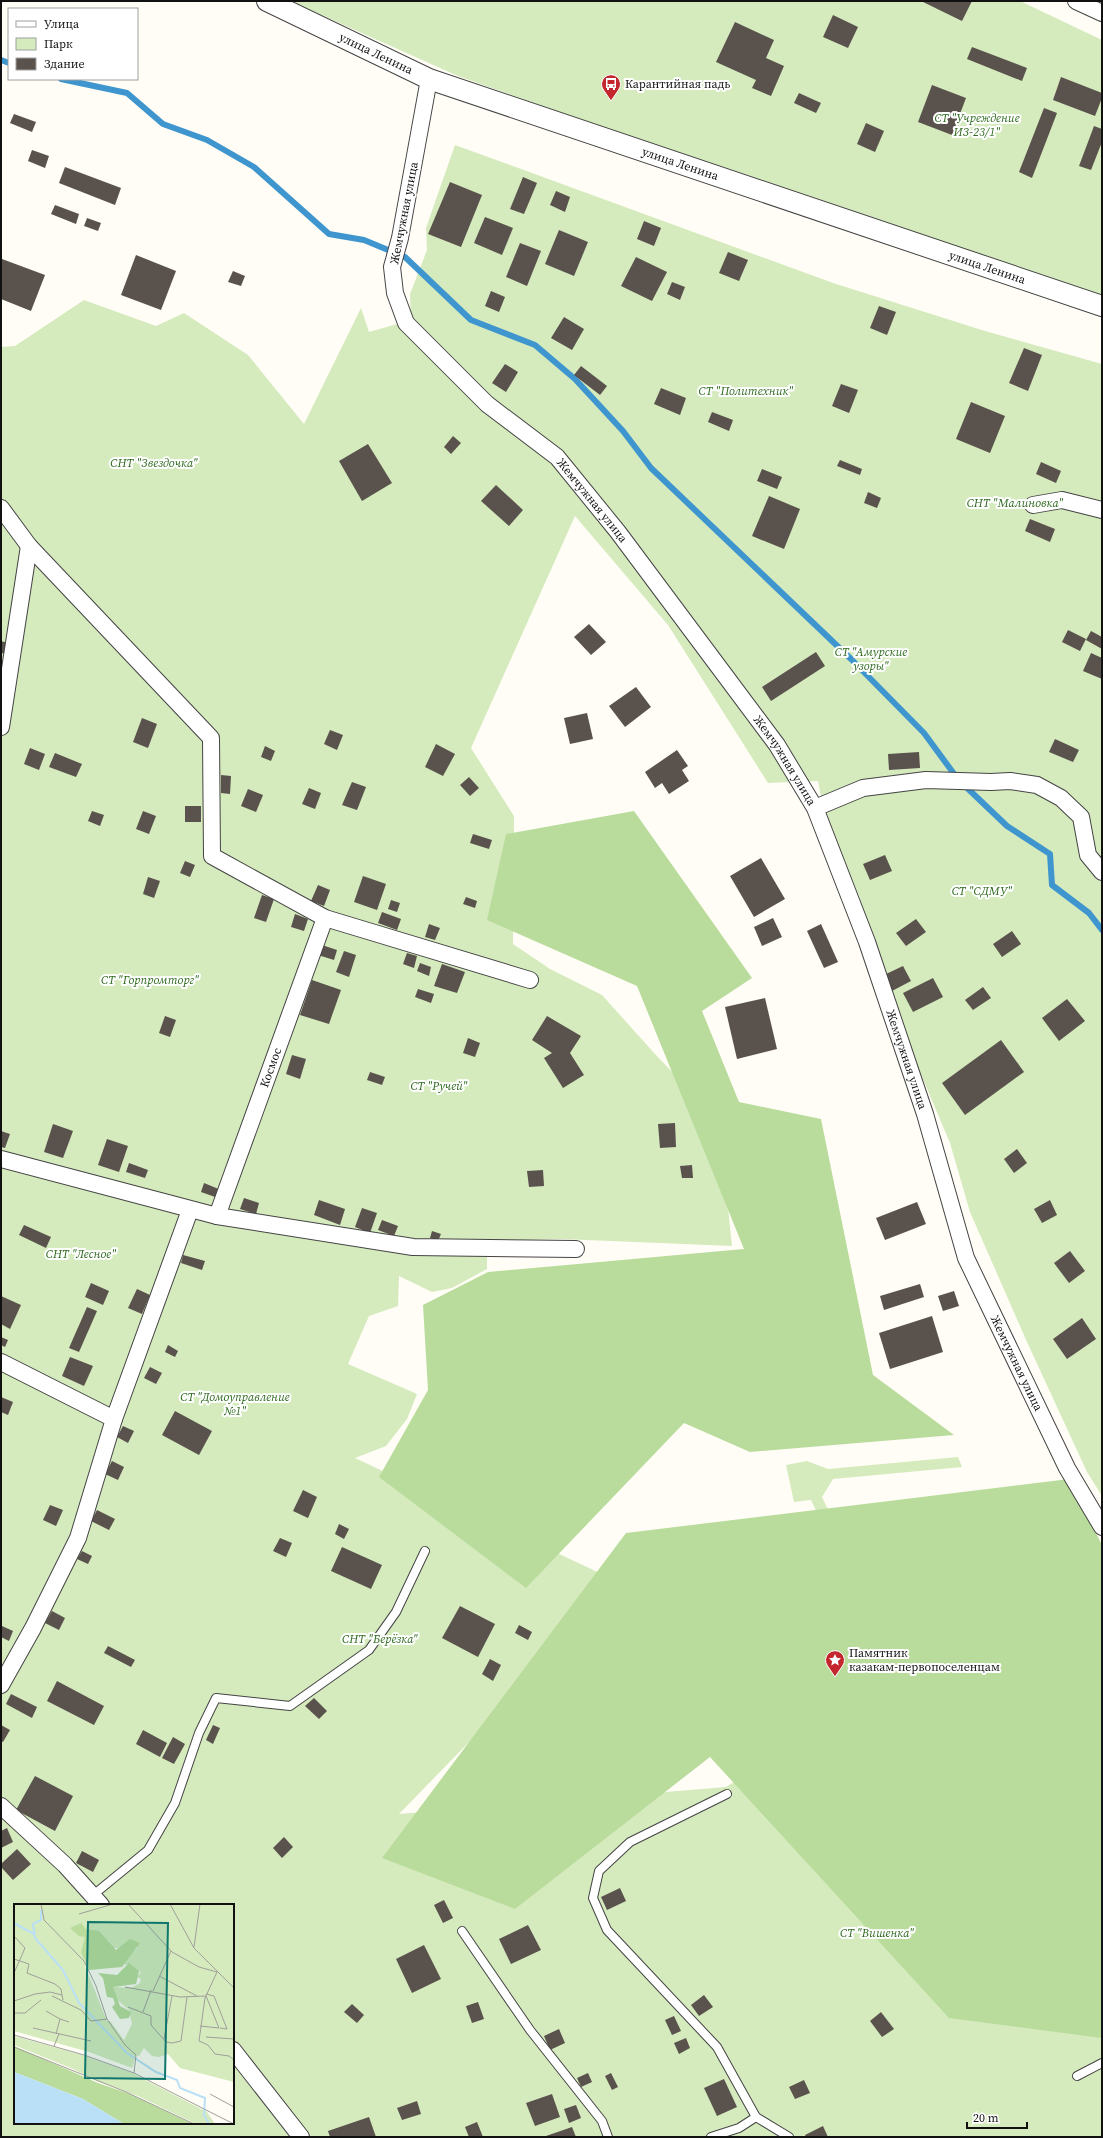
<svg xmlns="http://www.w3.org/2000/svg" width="1103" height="2138" font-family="'Source Serif 4',serif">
  <rect width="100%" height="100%" fill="#fffdf5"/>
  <g fill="#d5ebbd" fill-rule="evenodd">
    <polygon points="290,1 1020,1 1102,40 1102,297 731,173 458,76"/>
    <path d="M455 145 833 283 985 331 1102 364V1496L1087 1472 1027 1342 970 1212 950 1143 901 1027 859 896 825 818 818 781 768 783 668 625 575 516 471 748 514 816 513 944 550 969 602 995 655 1054 719 1121 732 1246 562 1239 487 1241V1269L452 1288 432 1292 399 1276 398 1306 369 1316 348 1364 417 1394 407 1419 386 1446 355 1458 623 1584 399 1814 726 1787 1102 1555V2137H1V347L15 346 84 300 156 326 184 313 248 355 304 424 361 308 369 332 411 320 410 294 427 250 426 228ZM15 1905H233V2123H15Z"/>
    <polygon points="958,1457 962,1467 833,1479 822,1497 878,1616 867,1617 811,1500 794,1502 786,1465 807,1461 828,1469"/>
  </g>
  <g fill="#b9dc9c">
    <polygon points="634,811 752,978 702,1011 739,1102 821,1119 873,1375 954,1435 750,1452 684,1423 526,1588 379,1477 428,1390 423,1305 488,1272 744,1249 637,986 487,920 506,834"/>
    <polygon points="1069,1479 1102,1545 1102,2038 949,2018 710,1757 515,1909 382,1858 626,1533"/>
  </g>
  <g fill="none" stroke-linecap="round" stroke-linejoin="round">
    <g stroke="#3f96cf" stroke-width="6">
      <polyline points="1,60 9,63"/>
      <polyline points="61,79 127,93 163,124 207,140 254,167 329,234 364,240 405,257 471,320 535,345 575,379 623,431 651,468 851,659 924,733 957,778"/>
      <polyline points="964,785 1007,826 1050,854 1052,885 1089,913 1102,930"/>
    </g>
  </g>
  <g fill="#5a524d">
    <polygon points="921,1 972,1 962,21"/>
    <polygon points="833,15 858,27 848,48 823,37"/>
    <polygon points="735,22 774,40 766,58 784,66 771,96 752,88 756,80 716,62"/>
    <polygon points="972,47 1027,68 1022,81 967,59"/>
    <polygon points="1061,77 1102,93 1102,98 1095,116 1053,100"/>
    <polygon points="932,85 966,98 952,135 918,122"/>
    <polygon points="799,93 821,103 816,113 794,103"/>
    <polygon points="1044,108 1057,113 1032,178 1019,172"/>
    <polygon points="14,114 36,122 32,132 10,123"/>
    <polygon points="866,123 884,131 875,152 857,144"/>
    <polygon points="1094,126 1102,129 1102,142 1091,170 1079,166"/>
    <polygon points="32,150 49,156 45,168 28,161"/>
    <polygon points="65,167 121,188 115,205 59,183"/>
    <polygon points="523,177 537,183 524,214 510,209"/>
    <polygon points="450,182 482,195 461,247 428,234"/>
    <polygon points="556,191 570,197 565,212 550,205"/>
    <polygon points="55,205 79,214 76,224 51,214"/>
    <polygon points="485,217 513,228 502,255 474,243"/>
    <polygon points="87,218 101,223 98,231 84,226"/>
    <polygon points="644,221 661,228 654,246 637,239"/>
    <polygon points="559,230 588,242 574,276 545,264"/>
    <polygon points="520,243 541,251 527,286 506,277"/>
    <polygon points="728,252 748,260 739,281 719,273"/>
    <polygon points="136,255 176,271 161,310 121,295"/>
    <polygon points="636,257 667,272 652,301 621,286"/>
    <polygon points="2,259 45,275 31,311 1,299"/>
    <polygon points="233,271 245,276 241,286 228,282"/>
    <polygon points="672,282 685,287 680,300 667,294"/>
    <polygon points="491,291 505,297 499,312 485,306"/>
    <polygon points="879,306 896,312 887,335 870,328"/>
    <polygon points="564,317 584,329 572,350 551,338"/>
    <polygon points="1024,348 1042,355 1028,391 1009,383"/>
    <polygon points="505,364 518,372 506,392 492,383"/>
    <polygon points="581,366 607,386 600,395 574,375"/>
    <polygon points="841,384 858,390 849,413 832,406"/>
    <polygon points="661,388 686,398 680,415 654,404"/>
    <polygon points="971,402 1005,416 990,453 956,439"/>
    <polygon points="712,412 733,420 729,431 708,422"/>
    <polygon points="453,436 461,443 451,454 444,447"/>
    <polygon points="368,444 392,483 362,501 339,461"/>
    <polygon points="840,460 862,469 860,475 837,466"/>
    <polygon points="1041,462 1061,471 1056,483 1036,474"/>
    <polygon points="762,469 782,477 777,489 757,481"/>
    <polygon points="496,485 523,510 509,526 481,501"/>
    <polygon points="868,492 881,498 877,508 864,503"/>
    <polygon points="769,496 800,509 784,549 752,536"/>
    <polygon points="1030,519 1055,529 1050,542 1025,531"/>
    <polygon points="589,624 606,642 591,655 574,637"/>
    <polygon points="1068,630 1086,639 1080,651 1062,642"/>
    <polygon points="1091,631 1102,637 1102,649 1086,640"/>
    <polygon points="1,641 8,643 6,654 1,653"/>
    <polygon points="816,652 825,666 771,701 762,687"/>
    <polygon points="1091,653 1102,658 1102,679 1083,671"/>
    <polygon points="636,687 651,707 625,727 609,706"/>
    <polygon points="587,713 593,739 570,744 564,718"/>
    <polygon points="142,718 157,724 148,748 133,742"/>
    <polygon points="330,730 343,735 337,750 324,744"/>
    <polygon points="1055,739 1079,750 1073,762 1049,752"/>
    <polygon points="436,744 455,754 443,776 425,767"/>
    <polygon points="265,746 275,751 271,761 261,757"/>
    <polygon points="30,748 45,754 39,770 24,764"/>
    <polygon points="677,750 688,766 682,770 689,781 669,794 662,783 655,788 645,772"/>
    <polygon points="919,752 920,768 889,770 888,754"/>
    <polygon points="55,753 82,764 76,777 49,767"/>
    <polygon points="221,775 231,776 230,794 221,793"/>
    <polygon points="469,777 479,788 470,796 460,785"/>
    <polygon points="352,782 366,787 357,810 342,805"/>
    <polygon points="309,788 321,793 315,809 302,804"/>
    <polygon points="248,789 263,795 256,812 241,806"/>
    <rect x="185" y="806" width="16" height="16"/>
    <polygon points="92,811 104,815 100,826 88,821"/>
    <polygon points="143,811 156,816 149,834 136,829"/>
    <polygon points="473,834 492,840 489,849 470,843"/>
    <polygon points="885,855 892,871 870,880 863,864"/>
    <polygon points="761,858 785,899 754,917 730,876"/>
    <polygon points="185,861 195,865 190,877 180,873"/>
    <polygon points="363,876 386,884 377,910 354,902"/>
    <polygon points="148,877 160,881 154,898 143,894"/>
    <polygon points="318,885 330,890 324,906 311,901"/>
    <polygon points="262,895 274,899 266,922 254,918"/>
    <polygon points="466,897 477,901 475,908 463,904"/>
    <polygon points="391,900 400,903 397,912 388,909"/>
    <polygon points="382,912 401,919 397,930 378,923"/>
    <polygon points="295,914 308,919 304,931 291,927"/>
    <polygon points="773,918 782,937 762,946 754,927"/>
    <polygon points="916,919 926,932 906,946 896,933"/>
    <polygon points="429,924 440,928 435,940 425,937"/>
    <polygon points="821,924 838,962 824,968 807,931"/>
    <polygon points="1012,931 1021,944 1002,957 993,944"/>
    <polygon points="322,945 337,950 334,960 318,955"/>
    <polygon points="344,951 356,955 349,977 336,972"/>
    <polygon points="407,953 417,956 414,968 403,964"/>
    <polygon points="420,963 431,967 429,976 417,971"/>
    <polygon points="442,964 465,972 457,993 434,986"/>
    <polygon points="903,966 911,981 892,991 884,975"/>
    <polygon points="933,978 943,997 913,1012 903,993"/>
    <polygon points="312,980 341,990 329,1024 300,1015"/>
    <polygon points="983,987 991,998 973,1010 965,1000"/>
    <polygon points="418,989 434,994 431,1003 415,997"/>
    <polygon points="765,998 777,1049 737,1059 725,1007"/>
    <polygon points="1067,999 1085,1021 1059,1041 1042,1018"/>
    <polygon points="165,1016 176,1020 170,1037 159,1033"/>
    <polygon points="547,1016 581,1036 570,1053 584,1075 563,1088 544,1058 552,1053 532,1040"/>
    <polygon points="468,1038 480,1043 475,1057 463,1053"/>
    <polygon points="1001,1040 1024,1072 965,1115 942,1083"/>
    <polygon points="292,1055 306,1059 300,1079 286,1074"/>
    <polygon points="370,1072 385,1077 382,1085 367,1080"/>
    <polygon points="675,1123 676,1147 660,1148 658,1124"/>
    <polygon points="53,1124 73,1131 63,1158 44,1152"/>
    <polygon points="1,1131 10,1134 5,1148 1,1147"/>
    <polygon points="107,1139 128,1146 119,1172 98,1165"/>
    <polygon points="1017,1149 1027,1163 1014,1173 1004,1159"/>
    <polygon points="129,1163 148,1170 145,1178 126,1172"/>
    <polygon points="692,1165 693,1178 682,1178 680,1166"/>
    <polygon points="543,1170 544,1186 529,1187 527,1171"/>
    <polygon points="204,1183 221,1190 218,1198 201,1192"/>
    <polygon points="244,1198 259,1203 256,1214 240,1209"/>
    <polygon points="319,1200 345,1209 340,1225 314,1215"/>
    <polygon points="1050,1200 1057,1215 1042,1223 1034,1209"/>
    <polygon points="917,1202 926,1224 885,1240 876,1218"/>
    <polygon points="362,1208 377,1213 370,1233 355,1227"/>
    <polygon points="382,1220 398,1226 394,1236 378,1230"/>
    <polygon points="24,1225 51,1237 46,1248 19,1235"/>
    <polygon points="432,1231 441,1234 438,1241 430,1238"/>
    <polygon points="1070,1251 1085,1271 1069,1283 1054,1263"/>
    <polygon points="183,1255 205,1261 202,1270 181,1263"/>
    <polygon points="91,1283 109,1291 103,1305 85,1297"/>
    <polygon points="920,1284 924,1297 884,1310 880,1296"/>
    <polygon points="137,1289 150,1295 142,1314 128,1308"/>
    <polygon points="954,1291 959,1306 943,1311 938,1296"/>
    <polygon points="1,1296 21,1305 10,1329 1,1324"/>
    <polygon points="87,1307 97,1311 79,1352 69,1348"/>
    <polygon points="932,1316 943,1352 890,1369 879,1333"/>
    <polygon points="1082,1318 1096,1339 1067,1359 1053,1339"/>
    <polygon points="1,1337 8,1340 5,1347 1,1345"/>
    <polygon points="168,1345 178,1351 175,1357 165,1352"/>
    <polygon points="70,1357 93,1366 84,1386 62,1376"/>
    <polygon points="150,1367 162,1373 156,1384 144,1378"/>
    <polygon points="1,1397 13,1402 8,1415 1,1412"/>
    <polygon points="175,1411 212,1431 199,1455 162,1435"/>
    <polygon points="123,1426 134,1431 128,1443 117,1437"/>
    <polygon points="112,1461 124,1467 118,1480 105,1474"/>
    <polygon points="303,1490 317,1497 308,1518 293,1511"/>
    <polygon points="50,1505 63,1510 56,1526 43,1520"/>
    <polygon points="97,1510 115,1519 109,1530 91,1521"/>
    <polygon points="339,1524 349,1529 344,1539 335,1534"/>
    <polygon points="280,1538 292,1543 286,1557 273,1551"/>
    <polygon points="342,1547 382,1565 371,1589 331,1571"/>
    <polygon points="82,1551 92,1556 88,1564 77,1559"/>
    <polygon points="460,1606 495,1624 478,1657 442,1638"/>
    <polygon points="52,1611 65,1618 59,1630 45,1623"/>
    <polygon points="519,1625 532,1632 528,1640 515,1633"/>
    <polygon points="2,1626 13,1631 9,1641 1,1637"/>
    <polygon points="108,1646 135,1660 131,1667 104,1653"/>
    <polygon points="490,1659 501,1665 493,1681 482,1674"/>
    <polygon points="57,1681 104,1706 94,1725 47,1701"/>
    <polygon points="11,1694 37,1707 32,1718 6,1704"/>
    <polygon points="314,1698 327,1711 319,1719 305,1706"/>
    <polygon points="1,1725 10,1730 3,1742 1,1741"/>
    <polygon points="213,1725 220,1728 213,1744 206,1740"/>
    <polygon points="143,1730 167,1743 160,1757 136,1744"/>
    <polygon points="173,1737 185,1744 174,1764 162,1758"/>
    <polygon points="35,1776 73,1796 55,1831 16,1810"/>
    <polygon points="7,1828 13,1842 1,1848 1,1831"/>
    <polygon points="284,1837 293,1847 282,1858 273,1848"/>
    <polygon points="17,1849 31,1864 13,1880 1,1867 1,1864"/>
    <polygon points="82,1851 99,1860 93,1872 76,1863"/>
    <polygon points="620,1888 626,1901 607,1910 601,1897"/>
    <polygon points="444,1900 453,1918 443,1923 434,1905"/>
    <polygon points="528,1925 541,1950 511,1964 499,1939"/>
    <polygon points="424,1945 441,1979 412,1993 396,1959"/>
    <polygon points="704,1995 713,2007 699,2016 691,2005"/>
    <polygon points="478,2002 484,2019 472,2023 466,2006"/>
    <polygon points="352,2004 364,2015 357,2023 344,2012"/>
    <polygon points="881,2012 894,2029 882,2037 870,2021"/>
    <polygon points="674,2016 681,2031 672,2035 665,2020"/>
    <polygon points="559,2029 565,2043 550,2050 544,2036"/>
    <polygon points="686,2038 690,2048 679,2054 674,2043"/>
    <polygon points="588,2073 592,2082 581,2087 577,2078"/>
    <polygon points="611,2073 618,2087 612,2090 605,2076"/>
    <polygon points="724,2079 737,2107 717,2116 704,2088"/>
    <polygon points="804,2080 810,2093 795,2099 789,2087"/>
    <polygon points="552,2094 560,2117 535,2126 526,2103"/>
    <polygon points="417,2101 421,2114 402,2120 397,2108"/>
    <polygon points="576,2105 581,2118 569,2123 564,2109"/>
    <polygon points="369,2117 376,2137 330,2137 328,2131"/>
    <polygon points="477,2122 483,2137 469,2137 465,2127"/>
    <polygon points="823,2126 828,2137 806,2137 805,2135"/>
    <polygon points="572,2127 576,2137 547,2137 546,2136"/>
  </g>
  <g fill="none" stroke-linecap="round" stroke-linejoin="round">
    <g stroke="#444" stroke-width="10">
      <g id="service">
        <polyline points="727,1794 630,1842 599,1871 593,1898 607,1930 717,2047 756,2117 789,2137"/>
        <polyline points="92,1896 148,1850 175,1803 199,1733 216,1698 290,1706 369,1650 396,1612 425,1551"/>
        <polyline points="462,1931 530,2030 602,2121 608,2137"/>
        <polyline points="1077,2076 1102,2063"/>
        <polyline points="711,2137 739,2128 756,2117"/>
      </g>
    </g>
    <g stroke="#444" stroke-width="18">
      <g id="minor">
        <polyline points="1076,1 1102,13"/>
        <path id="s1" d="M429 79 400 238 392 267 395 293 406 323 487 404 557 457 618 532 777 745 815 808 867 942 925 1114 966 1258 1067 1468 1102 1527"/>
        <polyline points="1033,505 1062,500 1102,510"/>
        <polyline points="1,508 29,546 211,738 212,856 325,918 530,980"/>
        <polyline points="1,727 29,546"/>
        <polyline points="815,808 863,788 926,780 991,782 1010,781 1037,785 1061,798 1081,817 1088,855 1102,872"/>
        <polyline points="1,1159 217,1216 413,1247 576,1249"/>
        <path id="s2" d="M217 1216 325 918"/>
        <polyline points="1,1362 114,1419"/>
        <polyline points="1,1685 33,1628 78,1538 114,1419 190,1210"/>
        <polyline points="1,1806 65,1865 101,1905"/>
        <polyline points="233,2050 301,2137"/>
      </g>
    </g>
    <g stroke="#444" stroke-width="22">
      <g id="tertiary">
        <path id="s3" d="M267 1 429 79 1102 306"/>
      </g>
    </g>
    <use href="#service" stroke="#fff" stroke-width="8"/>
    <use href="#minor" stroke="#fff" stroke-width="16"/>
    <use href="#tertiary" stroke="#fff" stroke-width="20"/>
  </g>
  <defs>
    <g id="bus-pin" transform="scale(1)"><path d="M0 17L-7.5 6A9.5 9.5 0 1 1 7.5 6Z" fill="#c4262e" stroke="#fff"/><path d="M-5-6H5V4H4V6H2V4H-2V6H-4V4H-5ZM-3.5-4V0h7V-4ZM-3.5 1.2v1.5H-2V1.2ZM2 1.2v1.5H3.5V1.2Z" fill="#fff"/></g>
    <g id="sight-pin" transform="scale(1)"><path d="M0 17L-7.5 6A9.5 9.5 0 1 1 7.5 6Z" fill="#c4262e" stroke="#fff"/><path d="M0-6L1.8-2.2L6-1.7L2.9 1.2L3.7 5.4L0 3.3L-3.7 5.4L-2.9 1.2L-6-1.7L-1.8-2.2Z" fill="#fff"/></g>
  </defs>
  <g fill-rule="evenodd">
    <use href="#bus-pin" x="611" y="84"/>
    <use href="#sight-pin" x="835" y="1660"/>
  </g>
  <g text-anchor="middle" stroke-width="4" stroke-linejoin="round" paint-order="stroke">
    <g font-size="12" fill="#111" stroke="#fff">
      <text dy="4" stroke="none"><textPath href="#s3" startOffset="121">улица Ленина</textPath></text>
      <text dy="4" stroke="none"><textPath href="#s3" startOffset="445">улица Ленина</textPath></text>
      <text transform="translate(404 213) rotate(-79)" y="4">Жемчужная улица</text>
      <text dy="4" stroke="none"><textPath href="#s3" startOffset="769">улица Ленина</textPath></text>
      <text dy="4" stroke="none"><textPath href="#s1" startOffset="508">Жемчужная улица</textPath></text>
      <text dy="4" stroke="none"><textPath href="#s1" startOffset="832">Жемчужная улица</textPath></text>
      <text dy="4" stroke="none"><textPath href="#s1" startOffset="1156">Жемчужная улица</textPath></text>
      <text dy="4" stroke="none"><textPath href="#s2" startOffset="158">Космос</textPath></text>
      <text dy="4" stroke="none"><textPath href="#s1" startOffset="1480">Жемчужная улица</textPath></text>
    </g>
    <g font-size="12" fill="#111" stroke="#fff" text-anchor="start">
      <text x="625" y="88">Карантийная падь</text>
      <text x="849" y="1657">Памятник<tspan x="849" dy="14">казакам-первопоселенцам</tspan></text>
    </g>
    <g font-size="12" font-style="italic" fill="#2f6b1f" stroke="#fff">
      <text x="977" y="122">СТ "Учреждение<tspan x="977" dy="14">ИЗ-23/1"</tspan></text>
      <text x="746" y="395">СТ "Политехник"</text>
      <text x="154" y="467">СНТ "Звездочка"</text>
      <text x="1015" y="507">СНТ "Малиновка"</text>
      <text x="871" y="656">СТ "Амурские<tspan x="871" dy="14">узоры"</tspan></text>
      <text x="982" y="895">СТ "СДМУ"</text>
      <text x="150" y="984">СТ "Горпромторг"</text>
      <text x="439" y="1090">СТ "Ручей"</text>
      <text x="81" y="1258">СНТ "Лесное"</text>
      <text x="235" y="1401">СТ "Домоуправление<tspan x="235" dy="14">№1"</tspan></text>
      <text x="380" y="1643">СНТ "Берёзка"</text>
      <text x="877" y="1937">СТ "Вишенка"</text>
    </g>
  </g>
  <g transform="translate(14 1904)">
    <rect width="220" height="220" fill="#fffdf5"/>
    <path d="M0 0H220V178L166 164 154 150 145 153 138 152 130 144 125 152 122 151 118 164 75 148 0 127ZM124 43 108 59 127 68 123 73 127 75 126 79 117 84 99 83 100 93 115 106 118 120 110 136 96 117H93L71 62 101 44ZM0 132 68 151 118 169 193 208 201 220H182L124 192 85 178 59 165 0 141Z" fill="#d5ebbd" fill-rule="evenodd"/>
    <path d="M67 19 72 25 85 27 102 46 116 35 126 39 108 63 75 66 67 48 71 33 65 32 56 24ZM115 59 125 67 122 80 99 83 106 102 117 108 115 114 106 115 98 103 101 100 99 94 93 93 89 74 84 69 103 71ZM0 142 84 179 116 190 179 220H110L69 195 0 168Z" fill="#b9dc9c"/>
    <path d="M0 168 69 195 110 220H0Z" fill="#b9e0f7"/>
    <path fill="none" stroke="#b9e0f7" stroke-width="2" d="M27 6V16L19 20 21 34 49 66 65 99 113 149 142 168 163 176 166 184 191 194 190 211 195 220M0 19 20 30"/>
    <path fill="none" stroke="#a09f9a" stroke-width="1" d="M27 0 30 16 70 57 82 82 93 115 111 141 122 151 120 169M114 0 158 48 185 63 203 68 191 94 185 137 194 141 201 150 215 152 220 156M156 0 180 44 220 84M65 10 99 0M0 32 11 44 0 69M180 43 186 0M0 55 15 60 13 69 41 80 47 85 48 91M145 72 183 92M111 83 166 93 192 92 205 124 186 122M139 87 157 47M192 90 200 92 213 125 206 124M38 92 67 106 77 117 93 115M0 97 21 90 36 88 48 91 49 96M114 103 137 112V121L152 138 158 139 167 137 173 93M32 107 46 115M129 108 137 86M0 109H11L27 96M19 124 77 137M42 130 46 115 55 118M0 131 70 151 120 169 192 206M192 133 220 135M150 135 158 92M40 142 45 130M0 143 112 188 180 220M196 190 220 203M192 206 220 220"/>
    <path fill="#0f766e" fill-opacity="0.15" stroke="#0f766e" stroke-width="2" d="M74 18 154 19 151 175 71 174Z"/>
    <rect width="220" height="220" fill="none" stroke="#111" stroke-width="2"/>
  </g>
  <rect width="1103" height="2138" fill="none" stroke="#111111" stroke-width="4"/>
  <rect x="8" y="8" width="130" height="72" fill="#ffffff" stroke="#a0a0a0"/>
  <rect x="16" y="21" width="20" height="6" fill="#ffffff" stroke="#a0a0a0"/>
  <text x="44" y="28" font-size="12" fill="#111111">Улица</text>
  <rect x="16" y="38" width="20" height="12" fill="#d5ebbd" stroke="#a0a0a0"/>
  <text x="44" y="48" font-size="12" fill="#111111">Парк</text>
  <rect x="16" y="58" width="20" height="12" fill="#5a524d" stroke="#a0a0a0"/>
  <text x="44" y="68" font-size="12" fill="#111111">Здание</text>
  <path d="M967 2122v6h60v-6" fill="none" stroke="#111111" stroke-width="2"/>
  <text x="973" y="2122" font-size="12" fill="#111111" stroke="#ffffff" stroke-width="3" paint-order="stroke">20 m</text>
</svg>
